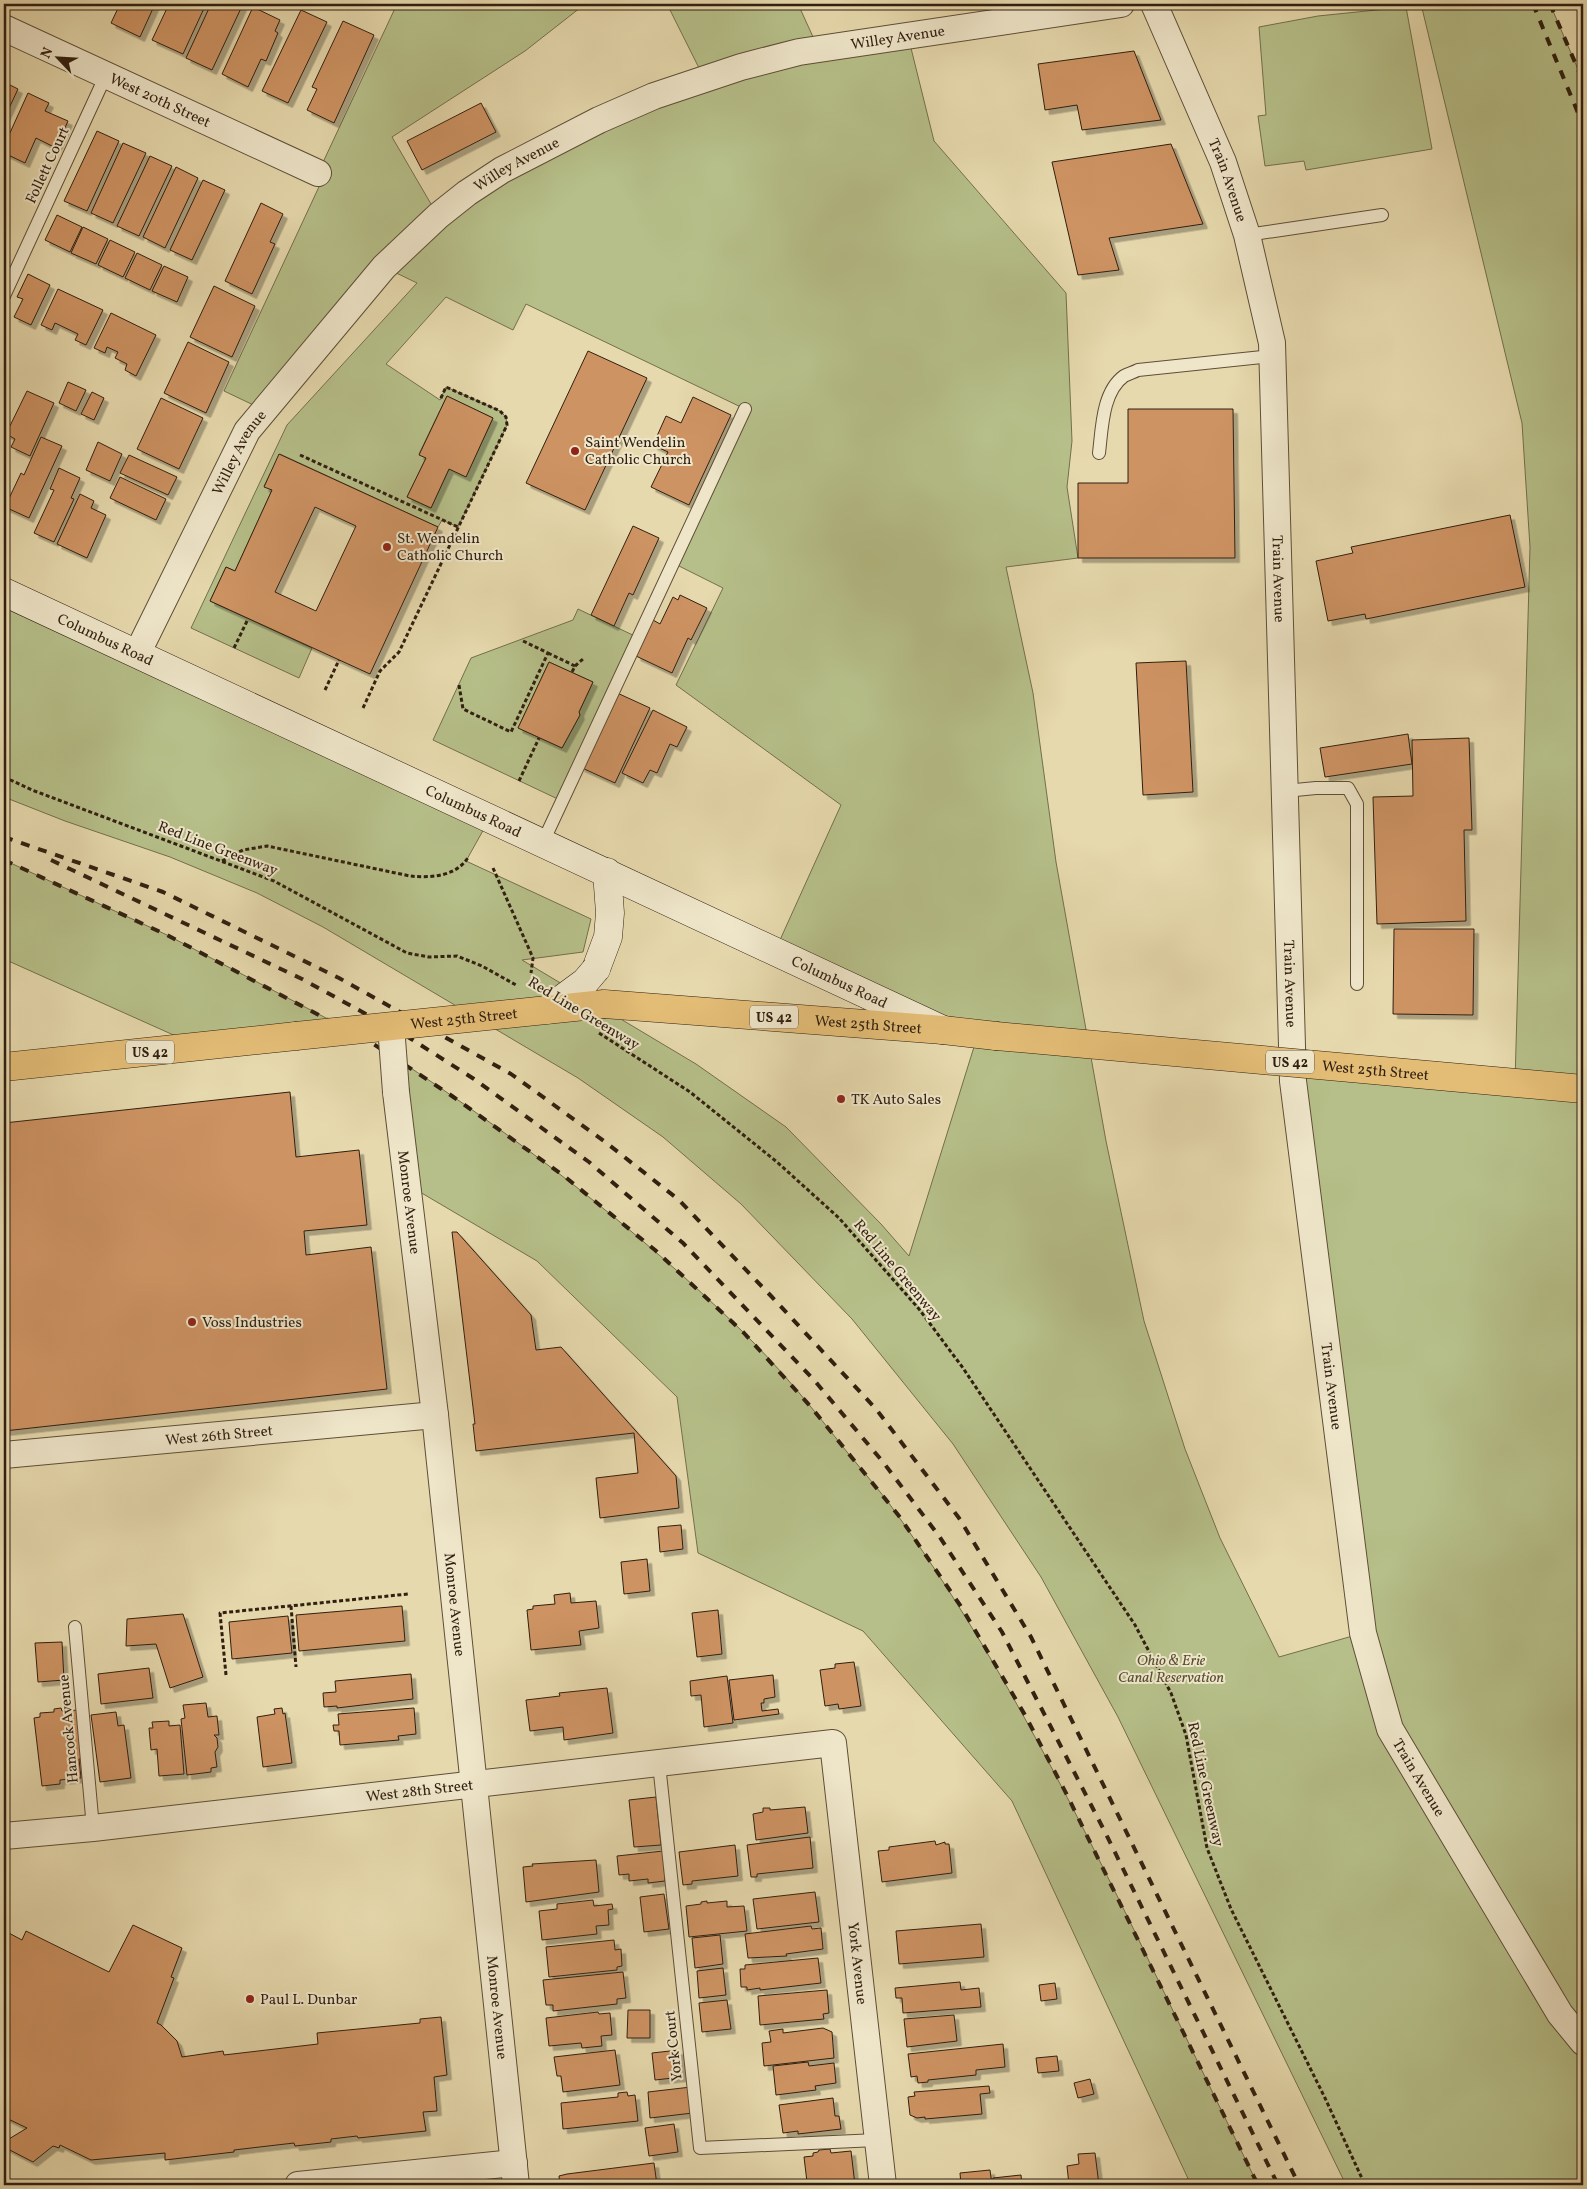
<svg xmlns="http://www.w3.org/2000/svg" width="1587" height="2189" font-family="Vollkorn,serif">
  <defs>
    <filter id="shadow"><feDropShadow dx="4.5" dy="4.5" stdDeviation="0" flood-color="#0004"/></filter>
  </defs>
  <rect width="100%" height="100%" fill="#e6d9ad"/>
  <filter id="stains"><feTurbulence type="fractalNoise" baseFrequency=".004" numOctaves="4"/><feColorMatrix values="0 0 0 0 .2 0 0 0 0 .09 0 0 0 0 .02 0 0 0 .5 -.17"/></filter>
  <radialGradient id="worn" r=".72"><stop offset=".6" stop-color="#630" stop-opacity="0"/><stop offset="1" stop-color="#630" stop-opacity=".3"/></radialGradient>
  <g fill="#b6bf89" stroke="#736f4c" fill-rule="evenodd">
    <path d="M397 4H585L525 51 392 137 438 216 704 78 667 4H798L819 50 908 36 934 141 1066 293 1072 441 1067 487 1078 558 1006 567 1033 693 1056 862 1106 1141 1144 1321 1185 1449 1220 1538 1279 1657 1363 1633 1292 1062 1515 1082 1530 547 1522 423 1421 4H1550L1583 81V2185H1346L1118 1717 1041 1577 953 1444 852 1319 741 1204 663 1137 578 1078 323 927 257 893 170 857 65 821 4 797V592L490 818 466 861 591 919 583 952 522 960 696 1064 786 1127 881 1224 909 1256 978 1034 775 951 841 805 676 685 723 588 673 563 745 409 526 304 513 330 446 297 386 364 440 400 446 387 500 411 506 417 507 425 458 527 442 520 438 527 280 454 264 486 272 490 235 571 226 567 210 601 312 648 299 678 191 628 287 425 417 283 384 267 264 410 224 391 324 176 318 173ZM447 396 493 418 466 476 449 469 431 508 407 497 426 458 419 454Z"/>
    <polygon points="1406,7 1432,149 1306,170 1304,161 1265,166 1258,116 1266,115 1259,27 1318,16"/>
    <path d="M578 609 639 638 562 801 433 740 471 658 573 620ZM549 662 593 682 579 712 580 715 562 748 518 728Z"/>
    <polygon points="4,860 167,935 349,1030 198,1046 4,959"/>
    <path d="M394 1057C518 1138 636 1228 742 1331 780 1368 814 1410 847 1452 865 1474 885 1496 901 1520 994 1651 1063 1786 1134 1930 1175 2015 1216 2100 1258 2185H1191L1012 1801 863 1631 698 1553 677 1397 537 1261 408 1185Z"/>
  </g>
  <g fill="#ce9364" stroke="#301f10" fill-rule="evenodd" filter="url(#shadow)">
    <polygon points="120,4 155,4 140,37 111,23"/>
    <polygon points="169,4 206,4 183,54 152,40"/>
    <polygon points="211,4 243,4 212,70 186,58"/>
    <polygon points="253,7 280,20 275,31 278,33 266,61 261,59 248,87 222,74"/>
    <polygon points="301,10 327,22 288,103 262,91"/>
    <polygon points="343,21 374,35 334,123 307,110 317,89 312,87"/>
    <polygon points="1134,51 1161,120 1082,130 1077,105 1045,110 1038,64"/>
    <polygon points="4,82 18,89 4,119"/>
    <polygon points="28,93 49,103 45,111 68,121 56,148 36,138 25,163 4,153 4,146"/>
    <polygon points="481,103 496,132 422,170 407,141"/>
    <polygon points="97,131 119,141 87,211 64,201"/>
    <polygon points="123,143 146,153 113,223 91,213"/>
    <polygon points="1171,144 1203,224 1109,238 1119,270 1078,275 1052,162"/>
    <polygon points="150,156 172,166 139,236 117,226"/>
    <polygon points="176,167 198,178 165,248 143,237"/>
    <polygon points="203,180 225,190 192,260 170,250"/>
    <polygon points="261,203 283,214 270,242 275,244 252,294 225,281"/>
    <polygon points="57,215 82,227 70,252 45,240"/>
    <polygon points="83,227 108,239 96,264 71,253"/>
    <polygon points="110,240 135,252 123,277 98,265"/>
    <polygon points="137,253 162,265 150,290 125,278"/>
    <polygon points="164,266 188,277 177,302 152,291"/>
    <polygon points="28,274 50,285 31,325 14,317 23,299 17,297"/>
    <polygon points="214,286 255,306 232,357 190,337"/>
    <polygon points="58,289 103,310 86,345 75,340 78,334 55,323 52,330 41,325"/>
    <polygon points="111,313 156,335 136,376 125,370 127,364 115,358 118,352 107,347 105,353 94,348"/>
    <polygon points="188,342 229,362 206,413 164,393"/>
    <polygon points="588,351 647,378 585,510 526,483"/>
    <polygon points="68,382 86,390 76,411 59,403"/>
    <polygon points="27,391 54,403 30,456 11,447 15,439 6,434"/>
    <polygon points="92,392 104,398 94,420 81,414"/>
    <polygon points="447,396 493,418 466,477 449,469 431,508 407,497 426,458 419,455"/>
    <polygon points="693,397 731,415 689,505 651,487 668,452 653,445 666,416 681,423"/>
    <polygon points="161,398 203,418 179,469 137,449"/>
    <polygon points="1128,409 1233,409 1235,558 1078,558 1078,483 1128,483"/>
    <polygon points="41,437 62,446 29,518 5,507 21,473 24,475"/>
    <polygon points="98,442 122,454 110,481 86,470"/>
    <path d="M279 454 438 527 370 674 210 601 226 567 235 571 272 490 264 487ZM315 507 356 526 316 611 275 592Z"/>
    <polygon points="129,455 177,477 168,495 120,473"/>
    <polygon points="59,468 80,478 71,498 74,499 54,542 34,533 54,490 50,489"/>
    <polygon points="120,477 166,499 156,520 110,498"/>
    <polygon points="80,494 94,501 91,508 106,515 87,558 57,544"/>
    <polygon points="1510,515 1525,587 1366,619 1365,614 1328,621 1316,561 1353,553 1351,547"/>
    <polygon points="633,526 659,538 633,595 629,593 614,626 591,615"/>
    <polygon points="680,595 707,608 691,640 688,638 672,673 636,656 653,620 660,624 673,597 678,600"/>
    <polygon points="1186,661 1193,792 1143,795 1136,663"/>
    <polygon points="549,662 593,682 579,712 580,715 562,748 518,728"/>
    <polygon points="615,692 650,708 615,783 580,767"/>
    <polygon points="653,710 687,727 677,747 670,744 657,773 650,770 643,783 622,773"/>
    <polygon points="1408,734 1412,764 1325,777 1320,748"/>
    <polygon points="1469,738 1472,830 1464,830 1466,921 1377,924 1373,797 1413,796 1412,740"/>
    <polygon points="1394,929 1474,929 1473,1015 1393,1014"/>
    <polygon points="290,1092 296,1157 359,1150 367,1225 304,1231 306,1255 371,1247 387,1389 4,1431 4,1123"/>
    <polygon points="452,1232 457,1232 531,1315 536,1350 561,1347 676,1476 679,1508 600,1518 596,1478 638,1473 634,1433 476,1451 473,1424 475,1424"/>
    <polygon points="681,1525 683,1549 660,1552 658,1527"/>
    <polygon points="647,1559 650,1591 624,1594 621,1562"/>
    <polygon points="570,1593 571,1603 596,1601 599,1628 579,1631 581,1645 531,1650 527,1610 533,1609 533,1606 555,1604 554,1595"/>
    <polygon points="402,1606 405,1641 299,1651 296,1615"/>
    <polygon points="718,1610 722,1654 697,1657 692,1613"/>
    <polygon points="183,1614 203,1677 170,1688 156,1644 126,1646 127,1619"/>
    <polygon points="288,1616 292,1653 232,1659 229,1622"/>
    <polygon points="62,1642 64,1680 38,1682 35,1643"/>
    <polygon points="854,1662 861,1706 839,1709 838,1704 825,1706 820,1670 835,1668 835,1664"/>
    <polygon points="149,1668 153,1698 101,1704 98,1674"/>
    <polygon points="411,1674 413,1699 337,1708 337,1706 324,1707 323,1693 336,1692 335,1681"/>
    <polygon points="773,1675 775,1697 764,1699 764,1703 761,1703 762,1711 778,1709 779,1714 734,1720 729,1680"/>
    <polygon points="727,1676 733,1723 704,1727 701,1695 691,1696 690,1681"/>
    <polygon points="607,1688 613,1733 564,1740 563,1727 530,1731 526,1700 560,1696 559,1693"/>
    <polygon points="206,1703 208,1717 217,1716 219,1735 214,1735 217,1738 218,1747 215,1752 217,1767 211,1768 211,1772 187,1775 181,1719 185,1718 183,1705"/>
    <polygon points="61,1708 62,1711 79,1710 84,1758 79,1759 81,1778 60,1780 60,1784 42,1786 34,1718 40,1717 40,1713 54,1712 54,1709"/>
    <polygon points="282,1708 283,1714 285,1713 292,1763 263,1767 257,1717 275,1714 274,1709"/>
    <polygon points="414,1708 416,1734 398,1736 399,1740 340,1745 339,1731 334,1731 333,1725 339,1725 338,1714"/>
    <polygon points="116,1712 118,1726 124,1725 131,1778 100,1782 91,1715"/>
    <polygon points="169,1721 169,1726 180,1725 184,1774 159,1776 157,1749 151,1750 149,1728 153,1728 152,1722"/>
    <polygon points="656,1797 661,1845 634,1847 629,1800"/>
    <polygon points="805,1807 808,1833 756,1840 753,1814 763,1812 763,1808 770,1808 770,1810"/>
    <polygon points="810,1837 813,1868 757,1874 757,1877 751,1877 747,1845"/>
    <polygon points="935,1841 936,1845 945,1842 945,1844 949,1844 952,1873 882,1882 878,1851 889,1850 889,1847"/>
    <polygon points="735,1845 738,1876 692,1881 692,1884 683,1885 679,1852"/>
    <polygon points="663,1851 665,1881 648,1883 648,1879 629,1881 629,1874 619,1875 617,1856"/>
    <polygon points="596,1860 599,1892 526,1902 523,1867 533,1866 532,1864"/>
    <polygon points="815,1892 819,1922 757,1929 753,1899"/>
    <polygon points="664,1894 669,1929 644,1932 640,1897"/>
    <polygon points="593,1900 594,1906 612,1904 613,1909 608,1910 609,1925 596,1926 597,1934 542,1940 539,1911 557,1909 557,1904"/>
    <polygon points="707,1901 707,1903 727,1901 727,1907 744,1906 747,1931 689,1937 686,1906 701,1904 701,1902"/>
    <polygon points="981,1924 984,1957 899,1964 896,1931"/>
    <polygon points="133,1925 182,1948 171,1977 174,1978 157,2023 161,2025 177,2041 182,2057 223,2051 224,2055 318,2044 317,2033 420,2023 420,2019 441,2017 447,2075 434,2077 437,2111 423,2112 426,2131 358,2138 357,2136 331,2139 331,2142 295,2146 294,2143 234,2150 234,2152 165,2160 165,2153 91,2160 60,2145 59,2148 53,2146 33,2162 4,2147 4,2142 27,2128 4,2117 5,1931 22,1940 26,1931 109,1972"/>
    <polygon points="811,1926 812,1929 821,1928 823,1949 786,1954 787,1956 748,1958 745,1934"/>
    <polygon points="720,1935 723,1964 695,1968 692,1938"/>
    <polygon points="614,1940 615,1950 621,1949 622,1966 617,1967 617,1970 549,1977 546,1947"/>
    <polygon points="818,1958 821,1983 760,1990 760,1988 747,1990 747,1987 741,1987 740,1969 745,1969 745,1965"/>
    <polygon points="723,1968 726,1995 699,1998 697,1971"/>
    <polygon points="623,1972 626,1998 617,1999 617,2004 553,2011 553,2005 546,2005 543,1980"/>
    <polygon points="960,1982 961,1990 979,1988 981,2007 903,2013 902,1998 896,1998 895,1988"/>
    <polygon points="1055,1983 1057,1999 1041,2001 1039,1985"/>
    <polygon points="827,1990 829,2013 823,2014 824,2019 760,2025 758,1996"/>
    <polygon points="727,2000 731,2029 702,2032 699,2003"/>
    <polygon points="628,2010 650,2010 650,2038 627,2038"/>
    <polygon points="598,2012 599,2014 610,2013 612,2035 601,2036 602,2046 582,2048 581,2043 549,2046 546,2018"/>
    <polygon points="954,2015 957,2041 907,2047 904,2019"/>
    <polygon points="823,2028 832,2032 834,2058 764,2066 762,2043 771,2042 769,2031 783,2029 783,2033"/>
    <polygon points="1003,2044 1005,2067 976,2070 976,2075 928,2080 928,2082 918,2083 917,2076 911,2077 908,2054"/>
    <polygon points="615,2050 620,2085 563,2092 561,2076 557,2076 554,2057"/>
    <polygon points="679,2050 682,2077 655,2080 652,2053"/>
    <polygon points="1057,2056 1059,2071 1038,2073 1036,2058"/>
    <polygon points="808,2062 809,2066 834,2063 836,2083 815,2086 816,2090 776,2095 773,2066"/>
    <polygon points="1090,2079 1094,2094 1078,2098 1074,2083"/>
    <polygon points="989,2086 990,2093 980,2094 982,2114 925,2119 925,2117 917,2118 910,2115 908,2097 915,2096 914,2092"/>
    <polygon points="691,2087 693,2113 650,2118 648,2092"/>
    <polygon points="627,2092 628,2096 635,2095 638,2121 563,2129 561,2103 618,2097 618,2093"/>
    <polygon points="833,2098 835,2116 839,2116 841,2129 798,2134 798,2131 783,2133 779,2105"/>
    <polygon points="674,2124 678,2152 649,2156 645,2128"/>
    <polygon points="830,2149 831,2153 851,2151 855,2185 817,2185 817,2181 807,2182 804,2157 813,2156 813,2153 818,2152 819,2150"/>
    <polygon points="1095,2153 1099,2185 1069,2185 1067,2166 1079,2164 1078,2154"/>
    <polygon points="654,2163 657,2185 560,2185 559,2176 567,2174"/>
    <polygon points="990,2170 992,2185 961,2185 960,2173"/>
    <polygon points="1021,2175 1022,2185 994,2185 993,2178"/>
  </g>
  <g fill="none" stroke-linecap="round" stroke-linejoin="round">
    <g stroke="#5e4e37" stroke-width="14">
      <g id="lane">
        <polyline points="1247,235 1382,215"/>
        <polyline points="4,296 106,75"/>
        <path d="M1099 453C1102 429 1102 392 1124 376 1128 374 1134 372 1138 370L1272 356"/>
        <polyline points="1285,791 1316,788 1348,788 1357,804 1357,984"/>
        <polyline points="543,842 745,409"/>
        <polyline points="75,1627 93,1828"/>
        <polyline points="659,1764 700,2148 877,2140"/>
      </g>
    </g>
    <g stroke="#5e4e37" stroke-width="28">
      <g id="street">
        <path id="s1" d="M1154 4 1223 162 1247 235 1272 343 1293 1081 1363 1633 1390 1729 1560 2014 1583 2042"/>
        <path id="s2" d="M4 28 318 173"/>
        <path id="s3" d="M137 654 247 431 384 267 438 216 467 193 502 170 599 120 654 96 741 67 799 52 1121 4"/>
        <path id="s4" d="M396 1092 435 1415 516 2185"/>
        <path id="s5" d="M4 1455 435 1415"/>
        <path id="s6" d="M4 1836 93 1828 833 1743 883 2185"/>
        <polyline points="298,2185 514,2163"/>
      </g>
    </g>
    <g stroke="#301f10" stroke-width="29">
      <g id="secondary">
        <path id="s7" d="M4 592 943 1030"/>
        <polyline points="596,969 608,937 610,913 607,872"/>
      </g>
    </g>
    <g stroke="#301f10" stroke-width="29">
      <g id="primary">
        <path id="s8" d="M604 1004 943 1030 996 1036"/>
        <polyline points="4,1067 296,1036"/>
      </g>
    </g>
    <g stroke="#301f10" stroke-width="3" stroke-dasharray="4 2.5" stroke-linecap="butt">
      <polyline points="300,455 458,527"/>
      <polyline points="234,648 248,619"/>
      <polyline points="548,653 575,666 572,672"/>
      <polyline points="575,666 583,659"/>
      <polyline points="459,685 463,709 511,732 548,653 521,640"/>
      <polyline points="325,690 339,660"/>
      <polyline points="363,708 380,671 399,652 507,425 506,417 500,411 446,387 440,400"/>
      <polyline points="4,777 32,790 274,881 407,953 429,957 457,956 482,966 516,985"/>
      <polyline points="519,781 539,738"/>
      <path d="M222 861 243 850 267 846 410 876C430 878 457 877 469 856"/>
      <polyline points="493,868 533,958 531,973"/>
      <polyline points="599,1033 690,1092 777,1162 839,1218 919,1309 963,1368 1135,1625 1171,1693 1186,1735 1207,1848 1231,1909 1325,2098 1365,2185"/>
      <polyline points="291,1606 296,1667"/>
      <polyline points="226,1675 220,1613 408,1594"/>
    </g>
    <use href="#lane" stroke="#efe6ca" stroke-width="12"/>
    <use href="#street" stroke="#efe6ca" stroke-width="26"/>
    <use href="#secondary" stroke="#efe6ca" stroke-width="28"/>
    <use href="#primary" stroke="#e3bc76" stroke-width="28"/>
    <g stroke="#301f10" stroke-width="4" stroke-dasharray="9 9" stroke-linecap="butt">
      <polyline points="1533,4 1583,125"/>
      <polyline points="1550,4 1583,81"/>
      <polyline points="4,837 163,892 339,978 511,1074 604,1141 679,1200 772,1297 876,1409 959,1518 1031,1637 1299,2185"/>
      <polyline points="4,860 167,935 372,1043 452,1096 564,1176 655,1250 744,1333 811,1407 899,1516 962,1608 1025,1715 1067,1795 1258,2185"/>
      <polyline points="51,860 302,979 408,1037 474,1079 589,1162 683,1243 814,1380 883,1462 939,1536 1002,1632 1105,1832 1278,2185"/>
    </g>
    <g stroke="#5e4e37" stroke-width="28" stroke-linecap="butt">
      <polyline id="street-bridge" points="391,1026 396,1092"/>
    </g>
    <g stroke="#301f10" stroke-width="29" stroke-linecap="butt">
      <polyline id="secondary-bridge" points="547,1010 585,982 596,969"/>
    </g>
    <g stroke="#301f10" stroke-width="29" stroke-linecap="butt">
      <g id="primary-bridge">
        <path id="s9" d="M296 1036 604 1004"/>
        <path id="s10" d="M996 1036 1583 1089"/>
      </g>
    </g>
    <use href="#street-bridge" stroke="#efe6ca" stroke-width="26"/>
    <use href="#secondary-bridge" stroke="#efe6ca" stroke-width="28"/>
    <use href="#primary-bridge" stroke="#e3bc76" stroke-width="28"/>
  </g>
  <g fill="#8f2418" stroke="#efe6ca" stroke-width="2">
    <circle cx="575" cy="451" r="5"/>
    <circle cx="387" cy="547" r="5"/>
    <circle cx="841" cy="1099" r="5"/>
    <circle cx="192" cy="1322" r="5"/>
    <circle cx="250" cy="1999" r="5"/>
  </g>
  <g text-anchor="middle" stroke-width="4" stroke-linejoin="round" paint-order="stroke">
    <g fill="#efe6ca" stroke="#695b48" stroke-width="1">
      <rect x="750" y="1005.5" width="48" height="23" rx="4"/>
      <rect x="126" y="1040.5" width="48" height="23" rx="4"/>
      <rect x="1266" y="1050.5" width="48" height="23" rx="4"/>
    </g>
    <g font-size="14" font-weight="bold" fill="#301f10">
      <text x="774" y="1022">US 42</text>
      <text x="150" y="1057">US 42</text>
      <text x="1290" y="1067">US 42</text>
    </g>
    <g font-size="15" fill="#301f10" stroke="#efe6ca">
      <text dy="5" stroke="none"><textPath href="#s3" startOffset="1036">Willey Avenue</textPath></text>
      <text dy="5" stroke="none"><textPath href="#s2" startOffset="172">West 20th Street</textPath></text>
      <text dy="5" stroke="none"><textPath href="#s3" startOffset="631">Willey Avenue</textPath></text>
      <text transform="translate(47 165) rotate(-65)" y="5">Follett Court</text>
      <text dy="5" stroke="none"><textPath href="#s1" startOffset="191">Train Avenue</textPath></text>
      <text dy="5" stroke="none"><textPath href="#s3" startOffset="226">Willey Avenue</textPath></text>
      <text dy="5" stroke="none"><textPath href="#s1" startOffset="596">Train Avenue</textPath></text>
      <text dy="5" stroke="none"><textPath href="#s7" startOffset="112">Columbus Road</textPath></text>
      <text dy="5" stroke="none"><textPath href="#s7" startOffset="518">Columbus Road</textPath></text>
      <text transform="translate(218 848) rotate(21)" y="5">Red Line Greenway</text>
      <text dy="5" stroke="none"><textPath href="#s7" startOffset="922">Columbus Road</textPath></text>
      <text dy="5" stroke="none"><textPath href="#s1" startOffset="1001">Train Avenue</textPath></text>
      <text transform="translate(584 1013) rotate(31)" y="5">Red Line Greenway</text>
      <text dy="5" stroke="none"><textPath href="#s9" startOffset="169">West 25th Street</textPath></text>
      <text dy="5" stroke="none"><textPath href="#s8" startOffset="265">West 25th Street</textPath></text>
      <text dy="5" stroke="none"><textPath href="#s10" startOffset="381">West 25th Street</textPath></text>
      <text dy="5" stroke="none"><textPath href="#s4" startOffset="111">Monroe Avenue</textPath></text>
      <text transform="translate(898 1270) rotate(50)" y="5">Red Line Greenway</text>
      <text dy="5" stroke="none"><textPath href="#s1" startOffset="1406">Train Avenue</textPath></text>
      <text dy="5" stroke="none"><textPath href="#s5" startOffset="216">West 26th Street</textPath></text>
      <text dy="5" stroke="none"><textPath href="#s4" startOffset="516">Monroe Avenue</textPath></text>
      <text transform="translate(68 1729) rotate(-95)" y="5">Hancock Avenue</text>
      <text dy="5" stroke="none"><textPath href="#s1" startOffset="1811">Train Avenue</textPath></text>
      <text transform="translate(1206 1784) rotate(78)" y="5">Red Line Greenway</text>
      <text dy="5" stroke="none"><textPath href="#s6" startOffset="418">West 28th Street</textPath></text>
      <text dy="5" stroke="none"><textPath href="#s6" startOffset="1056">York Avenue</textPath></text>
      <text dy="5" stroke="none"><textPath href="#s4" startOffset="921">Monroe Avenue</textPath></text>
      <text transform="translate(673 2046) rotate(-96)" y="5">York Court</text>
    </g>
    <g font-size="15" fill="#301f10" stroke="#efe6ca" text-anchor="start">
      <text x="585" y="447">Saint Wendelin<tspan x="585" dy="17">Catholic Church</tspan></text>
      <text x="397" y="543">St. Wendelin<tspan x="397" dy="17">Catholic Church</tspan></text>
      <text x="851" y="1104">TK Auto Sales</text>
      <text x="202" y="1327">Voss Industries</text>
      <text x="260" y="2004">Paul L. Dunbar</text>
    </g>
    <g font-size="15" font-style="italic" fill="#584f34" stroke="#efe6ca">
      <text x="1171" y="1665">Ohio &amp; Erie<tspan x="1171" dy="17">Canal Reservation</tspan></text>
    </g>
  </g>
  <rect width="1587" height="2189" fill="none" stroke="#e6d9ad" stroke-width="20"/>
  <rect x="5" y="5" width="1577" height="2179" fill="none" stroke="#301f10" stroke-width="2.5"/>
  <rect x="10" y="10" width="1567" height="2169" fill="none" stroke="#301f10"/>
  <g transform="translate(58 58) rotate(295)" stroke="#efe6ca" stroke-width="4" paint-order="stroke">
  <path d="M0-4L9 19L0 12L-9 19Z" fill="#301f10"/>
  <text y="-8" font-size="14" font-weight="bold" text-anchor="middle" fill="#301f10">N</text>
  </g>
  <rect width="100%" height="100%" filter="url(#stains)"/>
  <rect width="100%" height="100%" fill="url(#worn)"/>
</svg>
